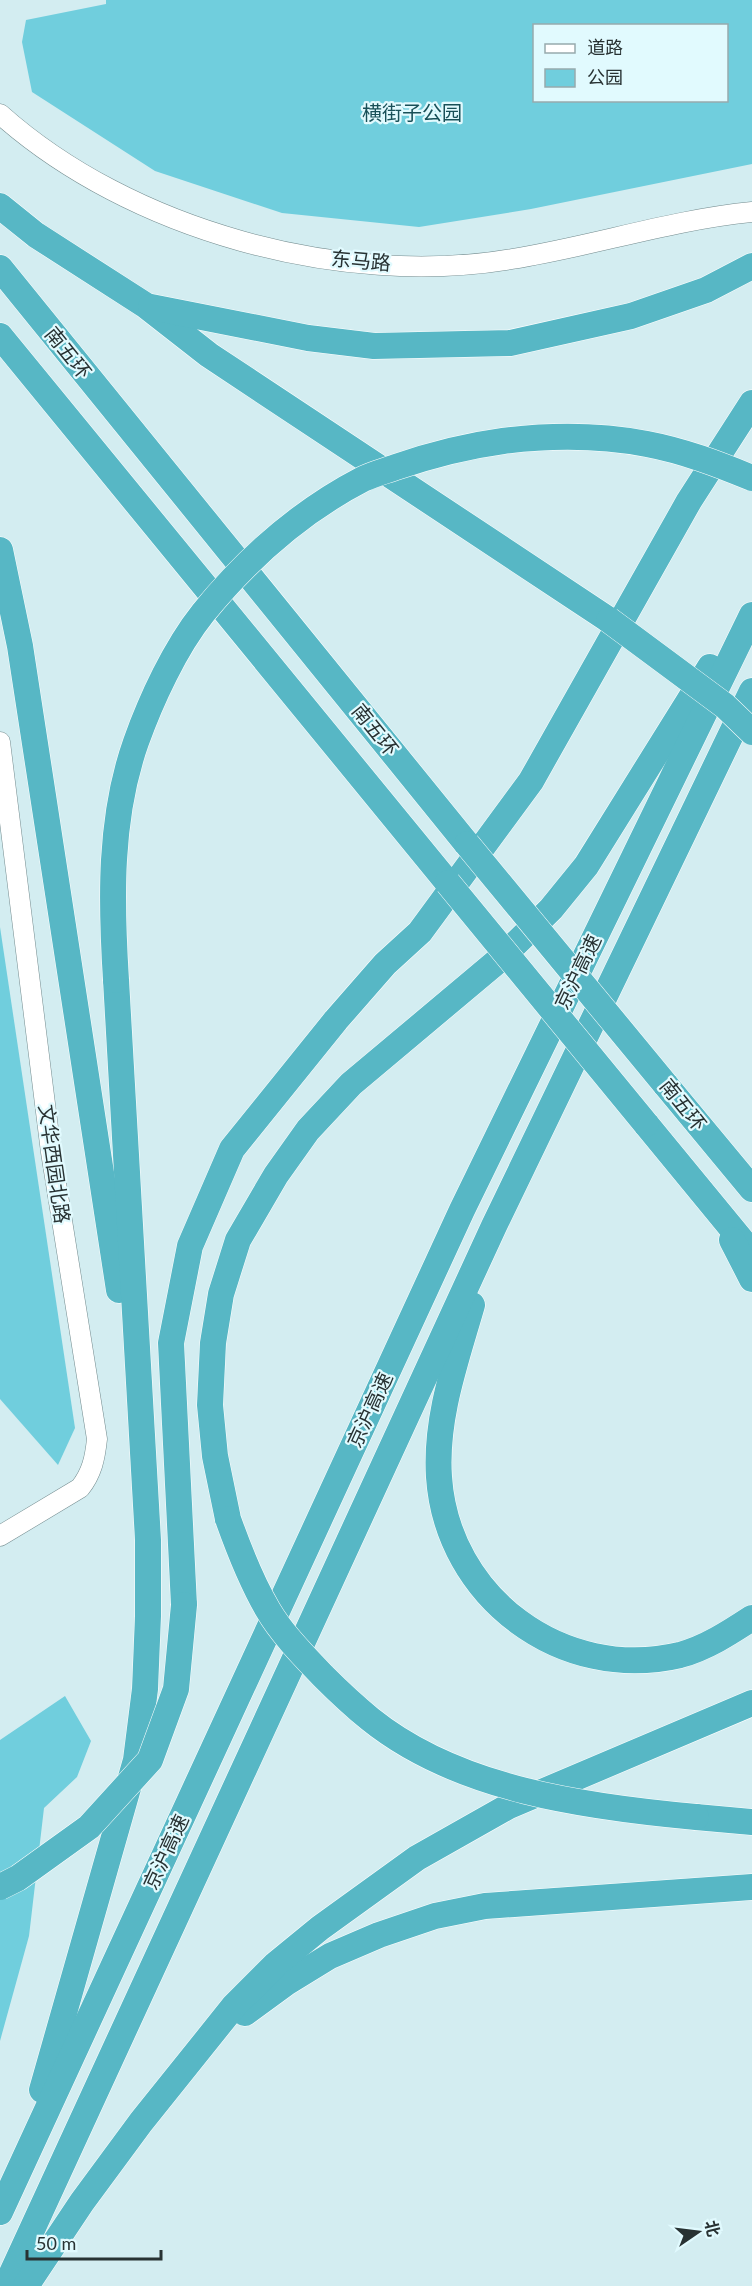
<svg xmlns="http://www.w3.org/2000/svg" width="752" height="2286" font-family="Lato,'Noto Sans SC',sans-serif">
  <rect width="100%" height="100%" fill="#d3edf1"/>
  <g fill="#70cedd" fill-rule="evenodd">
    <path d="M106 0H752V164L531 209 419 227 282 213 155 171 32 92 22 42 26 20 106 4ZM534 26H726V100H534Z"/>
    <polygon points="0,927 75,1428 58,1465 0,1399"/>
    <polygon points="65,1696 91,1741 77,1777 44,1808 29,1936 0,2041 0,1740"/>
  </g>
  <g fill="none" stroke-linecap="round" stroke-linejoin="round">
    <g stroke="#738b8e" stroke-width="21">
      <g id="secondary">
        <path d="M0 114C130 230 341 288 512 259 593 246 671 220 752 212"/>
        <path d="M0 742 51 1152 97 1439C95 1458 92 1473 80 1488L0 1536"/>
      </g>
    </g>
    <g stroke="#fff" stroke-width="27">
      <g id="highway">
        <polyline points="0,206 36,235 145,305 209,355 609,620"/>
        <polyline points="0,268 467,844"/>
        <polyline points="151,307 308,338 374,346 510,343 631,316 706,290 752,266"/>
        <polyline points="0,336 448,883"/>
        <polyline points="0,550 20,646 119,1290"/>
        <polyline points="665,1084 752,1189"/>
        <polyline points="646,1124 752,1253"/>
        <polyline points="732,1240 752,1279"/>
        <path d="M472 1305C456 1361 435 1418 439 1477 447 1597 562 1683 680 1655 706 1648 729 1633 752 1618"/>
        <polyline points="228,1519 215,1456 210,1405 213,1343 221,1294 238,1240 276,1175 308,1130 351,1084 500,959 551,909 586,866 710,667"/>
        <polyline points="184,1605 171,1343 190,1246 232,1149 336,1020 385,964 420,932 531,781 689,501 752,403"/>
        <polyline points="696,1817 752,1822"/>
        <polyline points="245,2013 286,1983 330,1956 379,1935 435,1916 485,1906 752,1887"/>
        <polyline points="42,2090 136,1760 145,1689 148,1616 148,1540 116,980"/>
        <polyline points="0,2212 462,1210 752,615"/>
        <polyline points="6,2286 494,1226 752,691"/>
        <polyline points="26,2286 82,2202 141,2122 234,2006 276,1964 320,1928 417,1858 509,1806 752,1703"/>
      </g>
    </g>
    <use href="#secondary" stroke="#fff" stroke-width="20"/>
    <use href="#highway" stroke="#57b7c5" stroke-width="26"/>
    <g stroke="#fff" stroke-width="27" stroke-linecap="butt">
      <g id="highway-bridge">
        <polyline points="609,620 725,706 752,732"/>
        <polyline points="467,844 665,1084"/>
        <polyline points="448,883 646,1124"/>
        <path d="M116 980C111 901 109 818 136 742 151 700 175 648 203 613 247 559 301 511 363 479 373 474 385 471 396 467 431 455 466 446 503 441 551 435 599 435 647 444 684 451 718 464 752 478"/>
        <path d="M228 1519C239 1550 251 1581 268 1610 282 1634 304 1656 323 1676 338 1691 354 1706 370 1719 458 1790 587 1807 696 1817"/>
        <polyline points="0,1887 18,1878 89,1827 150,1760 176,1689 184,1605"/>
      </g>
    </g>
    <use href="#highway-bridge" stroke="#57b7c5" stroke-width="26"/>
  </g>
  <g text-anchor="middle" stroke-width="4.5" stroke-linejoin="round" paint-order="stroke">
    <g font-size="20" fill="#185058" stroke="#e1fafe">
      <text x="412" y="120">横街子公园</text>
    </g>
    <g font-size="20" fill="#283233" stroke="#e1fafe">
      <text transform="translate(361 261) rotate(5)" y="7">东马路</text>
      <text transform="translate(68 353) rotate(51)" y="7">南五环</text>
      <text transform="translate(375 730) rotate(51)" y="7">南五环</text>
      <text transform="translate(578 972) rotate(-64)" y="7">京沪高速</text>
      <text transform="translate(683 1105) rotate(51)" y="7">南五环</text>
      <text transform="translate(54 1164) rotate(82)" y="7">文华西园北路</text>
      <text transform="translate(370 1410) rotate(-65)" y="7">京沪高速</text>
      <text transform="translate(166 1852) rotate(-65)" y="7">京沪高速</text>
    </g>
  </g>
  <rect x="533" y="24" width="195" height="78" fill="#e1fafe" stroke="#97aaad" stroke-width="1.5"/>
  <rect x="545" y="44" width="30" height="9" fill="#ffffff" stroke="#97aaad" stroke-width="1.5"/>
  <text x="587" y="54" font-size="18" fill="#283233">道路</text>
  <rect x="545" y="69" width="30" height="18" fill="#70cedd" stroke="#97aaad" stroke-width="1.5"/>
  <text x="587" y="84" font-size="18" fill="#283233">公园</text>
  <g transform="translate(698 2232) rotate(76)" stroke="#e1fafe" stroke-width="4.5" paint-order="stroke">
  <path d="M0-4.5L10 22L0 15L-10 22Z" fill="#283233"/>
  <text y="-9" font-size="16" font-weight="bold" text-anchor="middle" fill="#283233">北</text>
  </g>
  <path d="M27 2250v9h134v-9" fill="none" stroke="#283233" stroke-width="3"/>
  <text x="36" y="2250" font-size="18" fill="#283233" stroke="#e1fafe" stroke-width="4.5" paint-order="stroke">50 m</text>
</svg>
